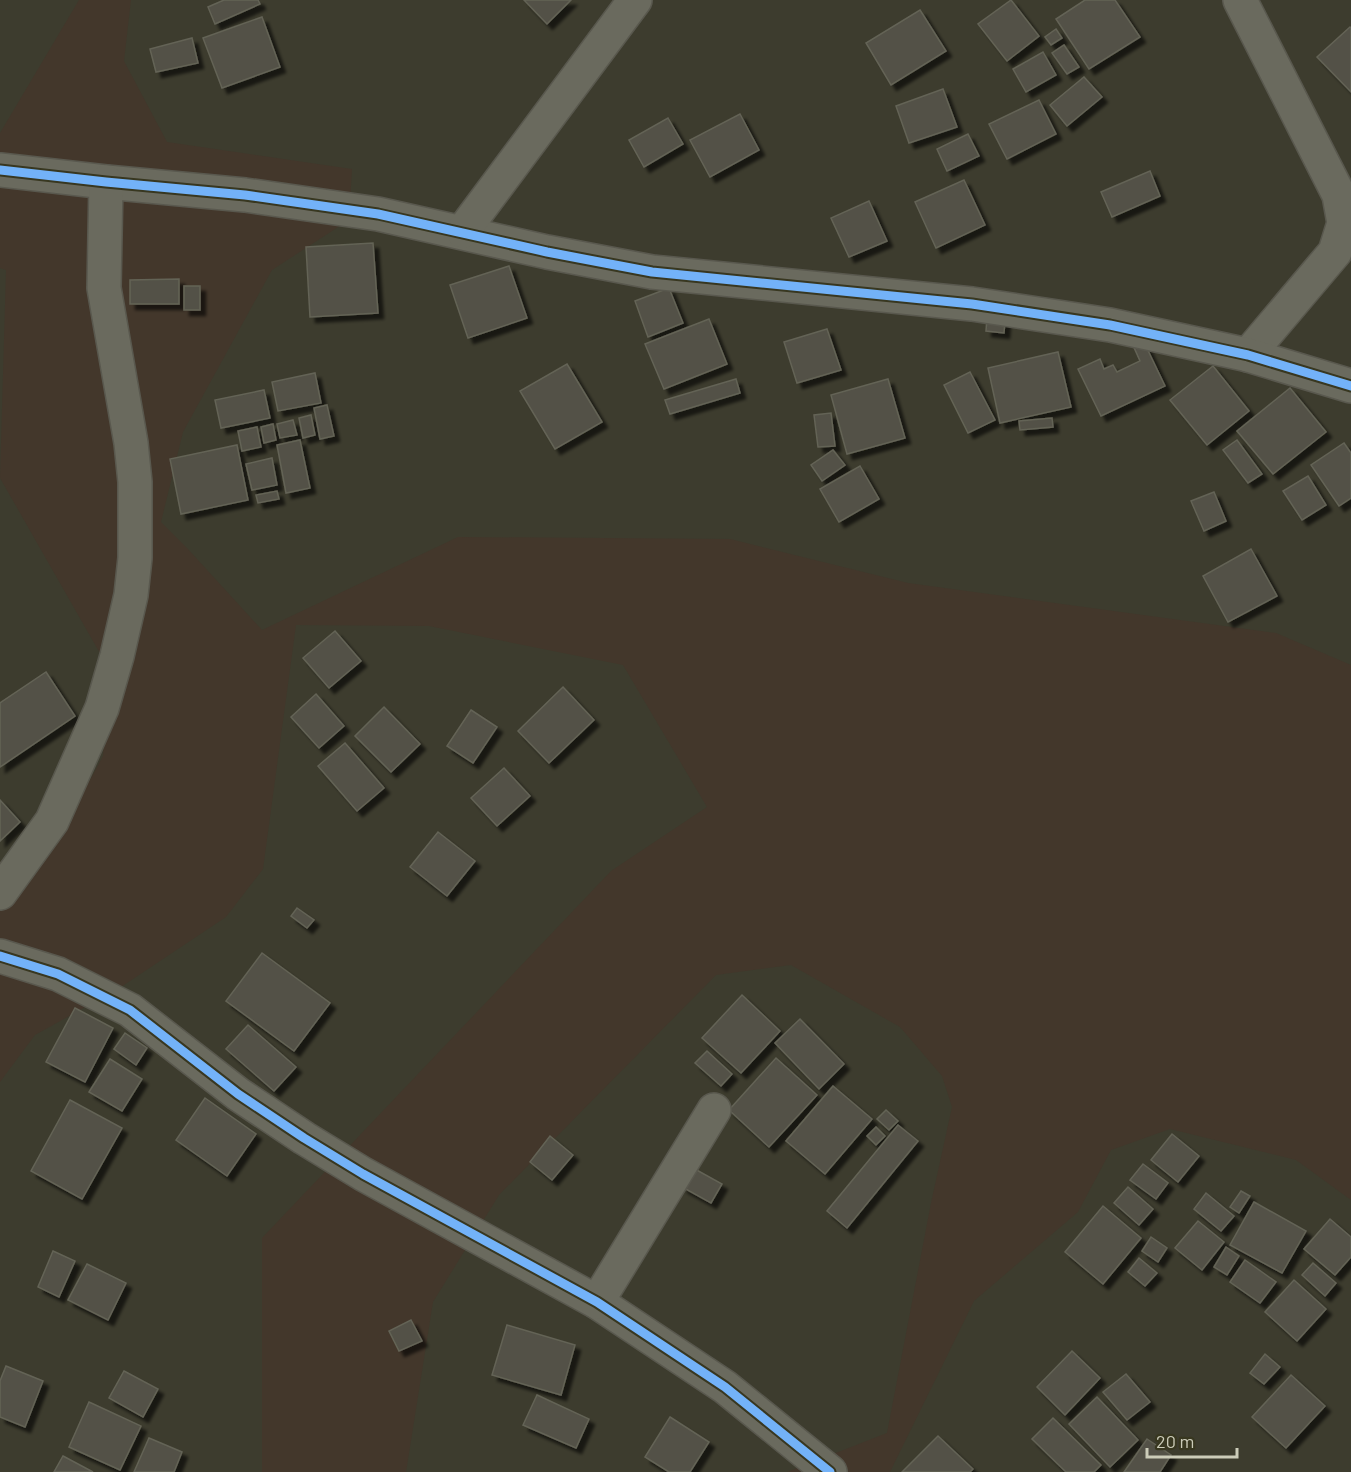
<svg xmlns="http://www.w3.org/2000/svg" width="1351" height="1472" font-family="Barlow,sans-serif">
  <defs>
    <filter id="shadow"><feDropShadow dx="5.5" dy="5.5" stdDeviation="1.5" flood-color="#0009"/></filter>
  </defs>
  <rect width="100%" height="100%" fill="#3d3c2e"/>
  <polygon fill="#43372b" points="79,0 131,0 124,61 167,142 352,169 349,220 272,270 183,432 161,522 187,548 262,630 458,537 730,539 908,583 1276,633 1351,665 1351,1200 1296,1160 1170,1129 1111,1150 1078,1212 974,1301 890,1472 787,1472 887,1433 931,1203 952,1107 942,1076 900,1027 791,965 716,975 499,1195 433,1302 406,1472 262,1472 262,1238 611,871 707,807 623,665 429,626 296,625 263,869 226,917 118,989 35,1035 0,1082 0,873 60,835 103,756 109,669 0,478 6,270 0,268 0,133"/>
  <g fill="#525146" stroke="#646356" stroke-width="1.5" filter="url(#shadow)">
    <polygon points="224,0 258,0 260,4 215,24 208,7"/>
    <polygon points="524,0 571,0 547,24"/>
    <polygon points="1011,0 1039,36 1007,61 978,24"/>
    <polygon points="1085,0 1115,0 1140,37 1089,69 1056,19"/>
    <polygon points="920,10 946,51 891,85 866,43"/>
    <polygon points="262,17 280,67 222,88 203,38"/>
    <polygon points="1350,27 1351,28 1351,92 1317,57"/>
    <polygon points="1056,29 1062,38 1051,45 1045,37"/>
    <polygon points="192,38 198,63 156,72 150,49"/>
    <polygon points="1064,45 1079,67 1067,74 1052,53"/>
    <polygon points="1043,52 1056,75 1026,92 1013,69"/>
    <polygon points="1084,77 1102,97 1067,126 1050,105"/>
    <polygon points="943,89 957,127 909,143 896,106"/>
    <polygon points="1039,100 1056,134 1007,159 989,124"/>
    <polygon points="740,114 759,150 710,177 690,140"/>
    <polygon points="668,118 683,144 644,167 629,140"/>
    <polygon points="968,134 979,156 947,171 937,149"/>
    <polygon points="1150,171 1160,196 1112,217 1101,192"/>
    <polygon points="964,180 985,225 936,248 915,202"/>
    <polygon points="869,201 887,241 849,257 831,218"/>
    <polygon points="373,243 378,313 310,317 306,247"/>
    <polygon points="509,266 527,318 468,338 450,285"/>
    <polygon points="179,279 179,304 130,304 130,280"/>
    <rect x="184" y="286" width="16" height="24"/>
    <polygon points="669,288 683,323 648,337 635,301"/>
    <polygon points="987,318 1005,320 1004,333 986,331"/>
    <polygon points="709,319 727,364 664,389 645,344"/>
    <polygon points="827,329 841,370 797,383 784,342"/>
    <polygon points="1142,338 1165,386 1101,416 1078,369 1100,359 1104,369 1113,365 1117,372 1140,361 1132,343"/>
    <polygon points="1058,352 1071,407 1000,423 988,368"/>
    <polygon points="567,364 602,422 555,449 520,391"/>
    <polygon points="1213,366 1249,411 1207,445 1170,400"/>
    <polygon points="970,372 995,420 968,433 944,385"/>
    <polygon points="315,373 321,403 278,411 272,382"/>
    <polygon points="736,379 740,393 670,414 665,400"/>
    <polygon points="888,379 905,438 847,454 831,395"/>
    <polygon points="1290,388 1326,432 1273,474 1237,431"/>
    <polygon points="264,390 270,418 221,428 215,400"/>
    <polygon points="327,405 334,436 320,439 314,408"/>
    <polygon points="831,413 835,446 818,447 814,415"/>
    <polygon points="311,415 315,435 303,438 299,418"/>
    <polygon points="1052,418 1053,427 1020,430 1019,421"/>
    <polygon points="293,420 297,435 280,438 277,424"/>
    <polygon points="273,424 276,440 264,443 261,427"/>
    <polygon points="257,427 261,447 242,451 238,431"/>
    <polygon points="300,440 310,488 286,493 277,445"/>
    <polygon points="1237,440 1262,474 1248,483 1223,450"/>
    <polygon points="1344,443 1351,453 1351,498 1339,506 1311,465"/>
    <polygon points="237,445 248,500 181,514 170,459"/>
    <polygon points="833,450 845,465 822,481 811,465"/>
    <polygon points="272,458 277,485 252,490 246,464"/>
    <polygon points="860,466 879,499 839,522 820,489"/>
    <polygon points="1308,476 1326,505 1302,520 1283,491"/>
    <polygon points="277,491 279,499 258,503 256,495"/>
    <polygon points="1214,492 1226,521 1204,531 1191,501"/>
    <polygon points="1251,549 1277,596 1228,622 1203,576"/>
    <polygon points="335,631 361,661 329,688 303,658"/>
    <polygon points="46,672 75,716 0,767 0,703"/>
    <polygon points="563,687 594,720 549,763 518,731"/>
    <polygon points="316,694 344,726 319,748 291,717"/>
    <polygon points="384,707 420,744 391,772 355,736"/>
    <polygon points="471,710 497,727 473,763 447,746"/>
    <polygon points="345,743 384,788 357,811 318,766"/>
    <polygon points="504,768 530,796 497,826 471,798"/>
    <polygon points="0,800 20,822 0,841"/>
    <polygon points="438,832 475,861 447,896 410,867"/>
    <polygon points="297,908 314,920 307,928 291,916"/>
    <polygon points="262,953 330,1003 294,1051 226,1001"/>
    <polygon points="742,995 780,1031 741,1073 702,1038"/>
    <polygon points="75,1008 113,1028 85,1082 46,1062"/>
    <polygon points="800,1019 844,1064 819,1089 775,1043"/>
    <polygon points="248,1025 296,1067 274,1091 226,1049"/>
    <polygon points="125,1033 147,1048 136,1065 114,1049"/>
    <polygon points="707,1051 732,1074 721,1086 695,1063"/>
    <polygon points="776,1058 817,1095 769,1147 729,1110"/>
    <polygon points="110,1059 142,1079 122,1111 89,1092"/>
    <polygon points="833,1086 872,1119 825,1174 786,1141"/>
    <polygon points="205,1098 256,1134 227,1176 176,1140"/>
    <polygon points="70,1100 122,1128 82,1199 31,1171"/>
    <polygon points="886,1110 898,1121 889,1130 877,1119"/>
    <polygon points="898,1125 918,1141 847,1228 827,1211"/>
    <polygon points="876,1127 885,1136 876,1145 867,1136"/>
    <polygon points="1172,1134 1199,1156 1178,1182 1151,1160"/>
    <polygon points="550,1136 573,1155 552,1180 530,1162"/>
    <polygon points="1143,1164 1168,1183 1156,1199 1130,1180"/>
    <polygon points="693,1168 722,1184 711,1203 682,1187"/>
    <polygon points="1128,1187 1153,1209 1139,1225 1114,1203"/>
    <polygon points="1241,1191 1250,1196 1239,1213 1230,1207"/>
    <polygon points="1206,1193 1234,1216 1221,1231 1194,1209"/>
    <polygon points="1254,1202 1306,1231 1282,1273 1230,1245"/>
    <polygon points="1103,1206 1141,1238 1103,1284 1065,1252"/>
    <polygon points="1330,1219 1351,1237 1351,1257 1335,1275 1304,1249"/>
    <polygon points="1198,1221 1224,1242 1202,1270 1175,1248"/>
    <polygon points="1151,1237 1167,1248 1158,1262 1142,1251"/>
    <polygon points="1226,1247 1239,1256 1227,1275 1214,1267"/>
    <polygon points="53,1251 75,1261 59,1297 38,1287"/>
    <polygon points="1139,1258 1157,1273 1145,1286 1128,1272"/>
    <polygon points="1245,1260 1276,1282 1260,1303 1230,1282"/>
    <polygon points="1313,1263 1336,1283 1325,1296 1302,1275"/>
    <polygon points="87,1264 126,1283 108,1320 68,1300"/>
    <polygon points="1294,1280 1326,1309 1297,1341 1265,1312"/>
    <polygon points="411,1320 422,1341 399,1351 389,1331"/>
    <polygon points="507,1325 575,1345 561,1395 492,1375"/>
    <polygon points="1072,1351 1100,1378 1065,1415 1037,1387"/>
    <polygon points="1265,1354 1280,1367 1264,1384 1250,1373"/>
    <polygon points="6,1366 43,1381 25,1427 0,1417 0,1381"/>
    <polygon points="124,1371 158,1389 143,1417 109,1398"/>
    <polygon points="1126,1374 1150,1402 1127,1420 1103,1392"/>
    <polygon points="1291,1375 1325,1406 1286,1448 1252,1417"/>
    <polygon points="537,1395 589,1419 576,1448 523,1425"/>
    <polygon points="1097,1397 1138,1440 1110,1467 1069,1424"/>
    <polygon points="89,1402 141,1426 120,1470 69,1447"/>
    <polygon points="670,1417 709,1442 690,1472 669,1472 645,1457"/>
    <polygon points="1053,1418 1101,1465 1094,1472 1066,1472 1032,1439"/>
    <polygon points="938,1436 973,1469 970,1472 902,1472"/>
    <polygon points="149,1438 182,1452 174,1472 134,1472"/>
    <polygon points="1147,1439 1171,1455 1160,1472 1124,1472"/>
    <polygon points="63,1456 93,1472 54,1472"/>
  </g>
  <g fill="none" stroke-linecap="round" stroke-linejoin="round">
    <g stroke="#59584e" stroke-width="36">
      <g id="minor">
        <polyline points="1240,0 1339,195 1344,223 1335,252 1248,355"/>
        <polyline points="0,170 106,182 245,195 378,214 547,252 652,272 972,304 1110,325 1248,355 1351,386"/>
        <polyline points="463,231 635,0"/>
        <polyline points="0,893 52,821 102,708 117,656 131,595 135,558 135,482 131,443 104,288 106,182"/>
        <polyline points="0,956 58,974 130,1010 238,1094 304,1138 363,1174 597,1302 725,1387 830,1472"/>
        <polyline points="597,1302 714,1110"/>
      </g>
    </g>
    <use href="#minor" stroke="#6a6a5e" stroke-width="33"/>
    <g stroke="#383720" stroke-width="13">
      <g id="cycleway">
        <polyline points="0,170 106,182 245,195 378,214 547,252 652,272 972,304 1110,325 1248,355 1351,386"/>
        <polyline points="0,956 58,974 130,1010 238,1094 304,1138 363,1174 597,1302 725,1387 830,1472"/>
      </g>
    </g>
    <use href="#cycleway" stroke="#73b2f8" stroke-width="9"/>
  </g>
  <path d="M1147 1448v9h90v-9" fill="none" stroke="#ccccb9" stroke-width="3"/>
  <text x="1156" y="1448" font-size="18" fill="#ccccb9" stroke="#383720" stroke-width="4.5" paint-order="stroke">20 m</text>
</svg>
